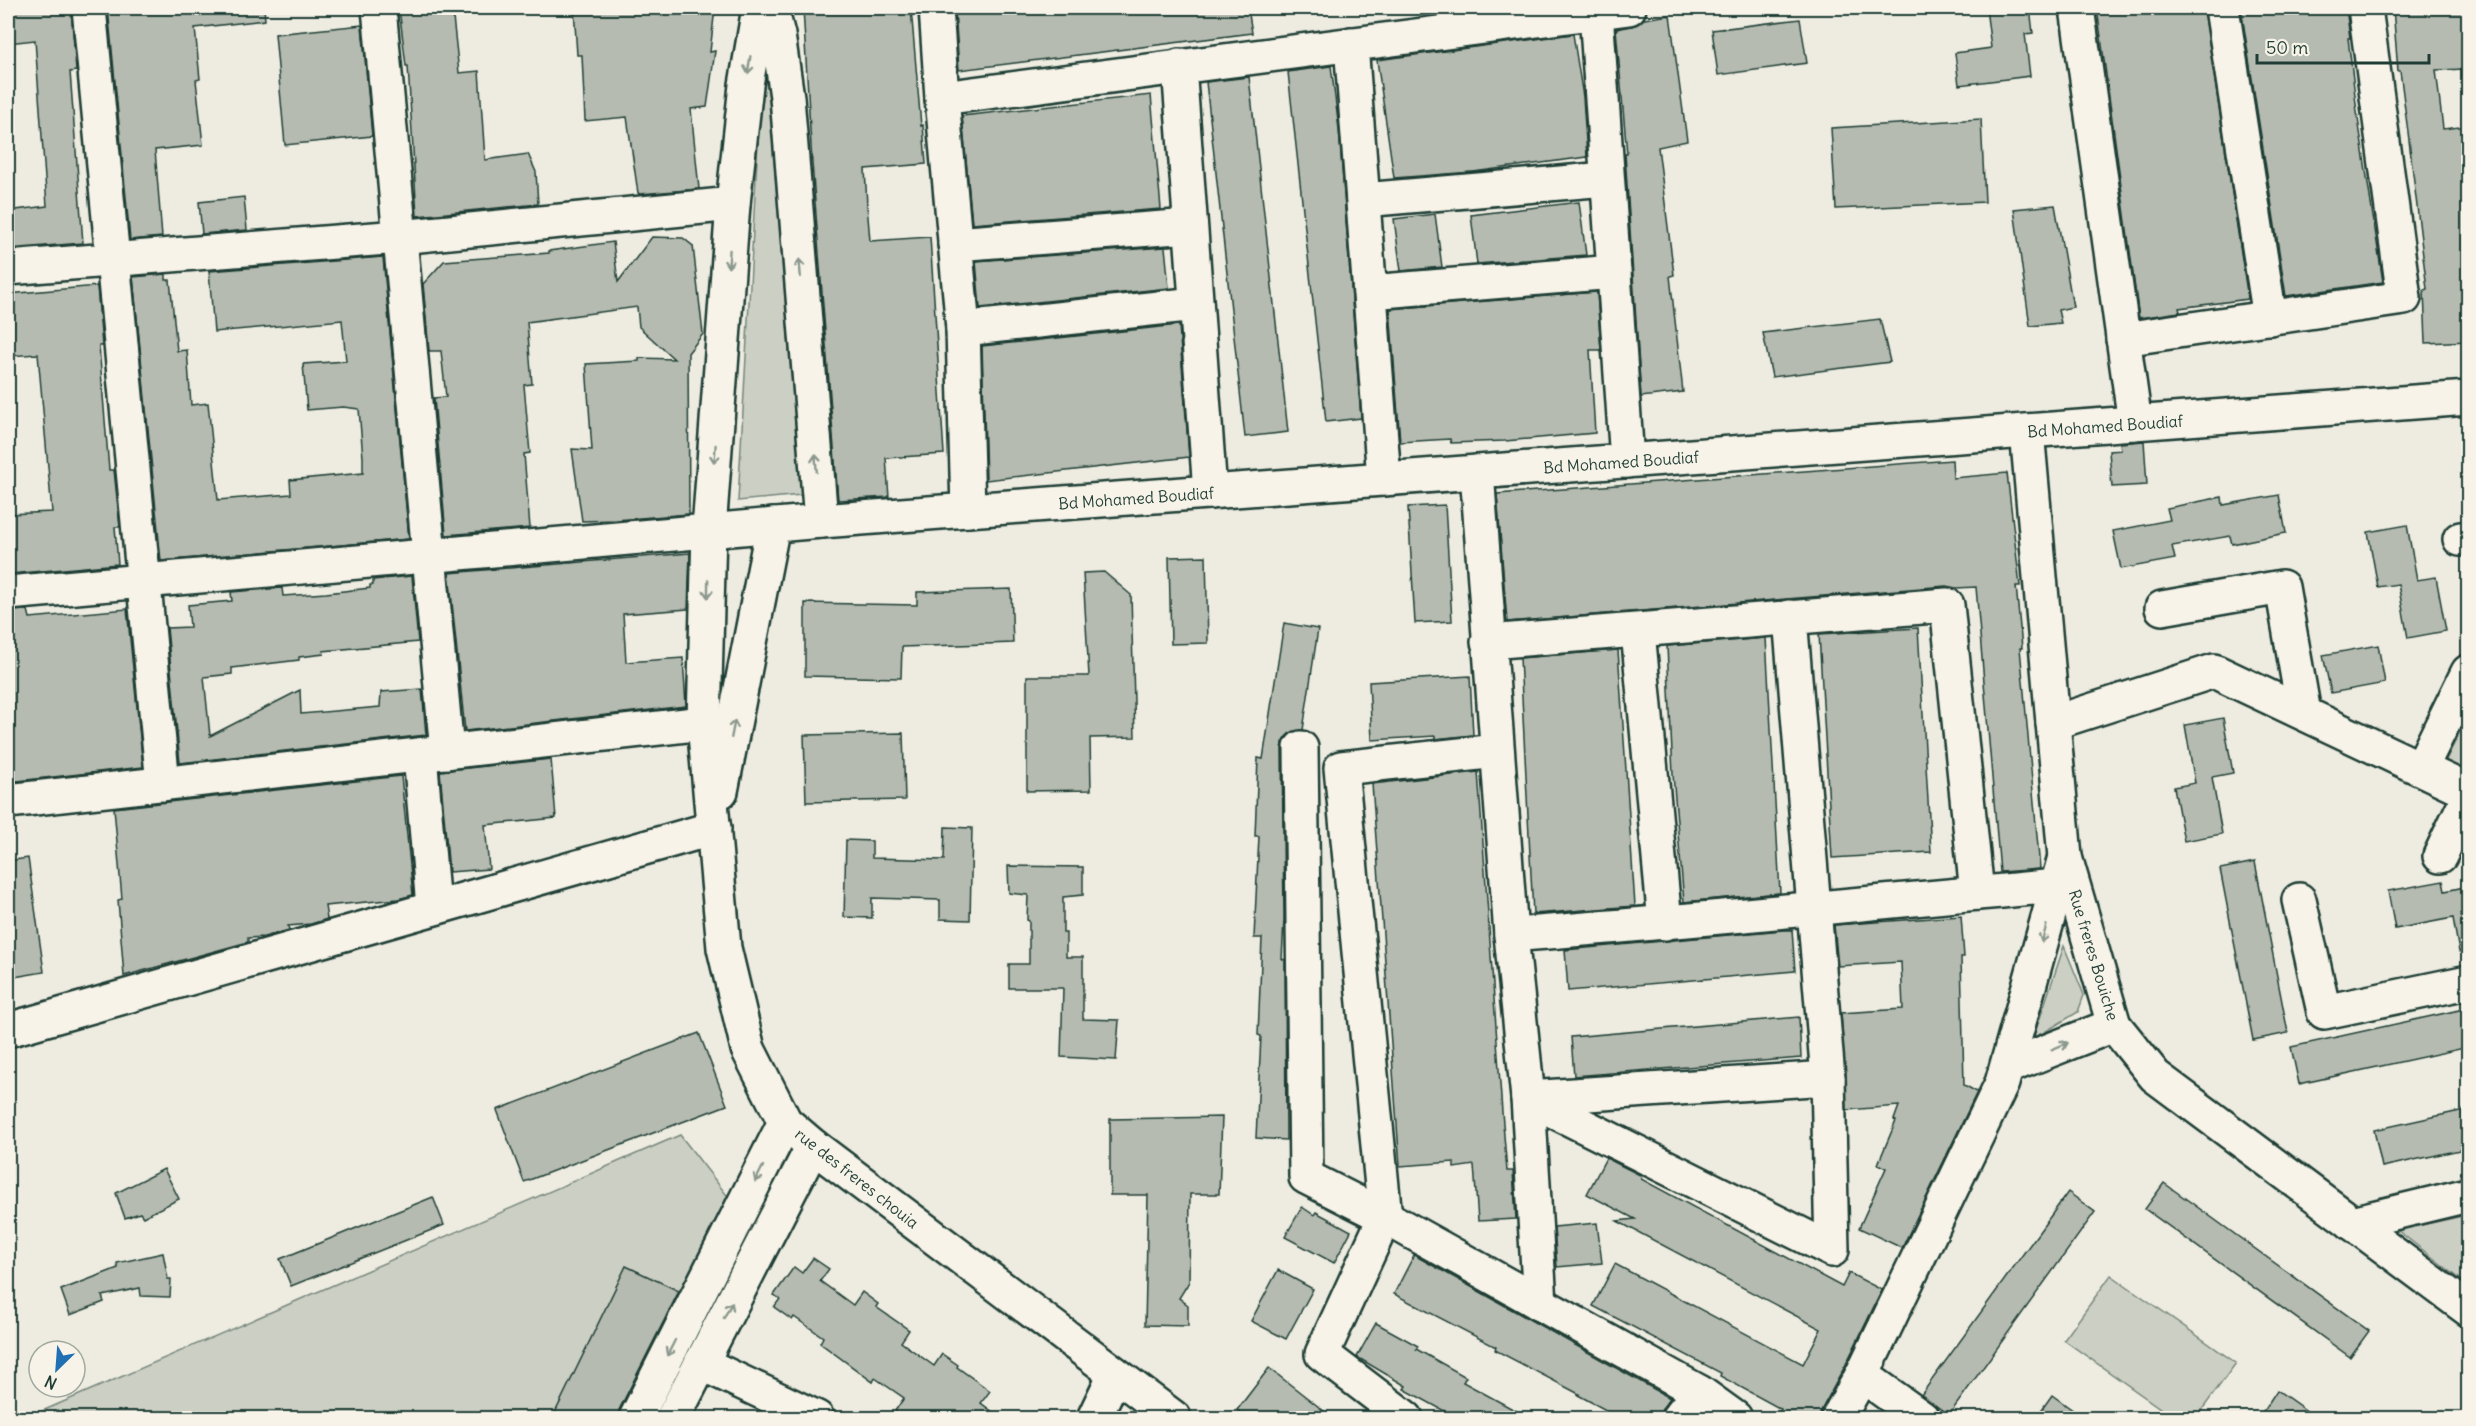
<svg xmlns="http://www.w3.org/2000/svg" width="2476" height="1426" font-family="Delius,sans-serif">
  <rect width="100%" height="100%" fill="#eeece1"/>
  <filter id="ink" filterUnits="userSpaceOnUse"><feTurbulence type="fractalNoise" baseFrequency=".0167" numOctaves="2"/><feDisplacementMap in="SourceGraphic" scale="12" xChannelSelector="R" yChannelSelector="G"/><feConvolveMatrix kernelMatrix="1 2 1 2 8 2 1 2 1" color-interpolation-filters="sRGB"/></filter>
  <g filter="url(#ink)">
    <g fill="#cccfc4" stroke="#76867c" stroke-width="1.5">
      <polygon points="764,33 801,495 738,501"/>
      <polygon points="2468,716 2468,774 2445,762"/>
      <polygon points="2064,946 2084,995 2078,1012 2033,1039"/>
      <polygon points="680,1135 733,1203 625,1418 26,1418"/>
      <polygon points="2468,1215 2468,1285 2397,1230 2398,1230"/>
      <polygon points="2111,1275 2236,1363 2196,1418 2174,1418 2064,1340"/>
    </g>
    <g fill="#b5bbb0" stroke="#1f3d34" stroke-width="1.5">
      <polygon points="8,8 71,8 76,71 70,72 83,243 8,249 8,211 47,206 35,40 8,43"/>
      <polygon points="108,8 264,8 265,20 195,28 200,79 196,80 203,145 155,150 162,237 130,240"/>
      <polygon points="399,8 452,8 459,73 479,71 485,160 528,154 536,172 538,204 417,216 408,66 406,66"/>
      <polygon points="574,8 715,8 710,52 715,51 707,107 691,109 699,189 640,194 638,193 627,117 585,121 582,55 577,55"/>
      <polygon points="803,8 911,8 921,126 923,125 926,164 865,169 867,205 870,241 930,237 944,454 886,458 889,497 838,500 812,163"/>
      <polygon points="972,8 1248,8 1252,33 959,70 955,10"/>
      <polygon points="1986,8 2030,8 2033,33 2025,34 2030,76 1959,85 1955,53 1991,48"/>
      <polygon points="2097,8 2204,8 2248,299 2179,308 2180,312 2139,318"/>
      <polygon points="2241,8 2284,8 2285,12 2319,8 2346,8 2350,38 2348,38 2357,112 2383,282 2286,296"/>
      <polygon points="2393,8 2469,8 2469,69 2436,70 2443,129 2468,126 2469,341 2426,343 2424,290 2427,289 2408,132 2400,71 2398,71"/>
      <polygon points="1670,15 1687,141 1658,147 1674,275 1670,276 1683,392 1641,397 1625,154 1627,154 1616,29 1632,26 1644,19"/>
      <polygon points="1800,19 1807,63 1718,75 1712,30"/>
      <polygon points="362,25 372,136 285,145 275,34"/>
      <polygon points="1573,34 1583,97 1587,157 1473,172 1394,178 1377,60"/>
      <polygon points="1331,66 1339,129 1361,418 1326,422 1288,72"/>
      <polygon points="1249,77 1288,432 1245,437 1206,82"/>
      <polygon points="1151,95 1161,209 972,224 962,116"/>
      <polygon points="1981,119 1985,202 1836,209 1831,128"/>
      <polygon points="244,197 247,230 202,234 199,202"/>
      <polygon points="1579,202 1586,255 1477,264 1471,215"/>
      <polygon points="2055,205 2073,307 2058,310 2061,323 2030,326 2014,209"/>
      <polygon points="1435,214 1442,267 1401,271 1394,219"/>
      <polygon points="652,237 683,238 693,246 703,334 688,353 689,514 616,520 582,521 572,449 592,450 586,364 639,361 639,358 674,359 639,327 637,307 527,322 532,384 524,385 530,453 524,454 530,528 446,535 434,398 446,397 441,351 429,351 423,284 444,261 549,253 549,251 613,242 618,282"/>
      <polygon points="1165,247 1169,288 980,308 976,261"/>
      <polygon points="383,257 409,539 161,561 133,277 166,274 166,280 170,280 177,351 187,350 191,405 208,403 218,500 291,494 290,480 363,473 363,458 359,409 343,407 307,410 303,364 346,361 342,320 214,332 209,271"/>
      <polygon points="97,286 102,346 99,346 109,470 114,470 120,527 115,527 118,564 10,574 8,514 52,512 38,354 8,356 8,294"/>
      <polygon points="1597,292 1601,350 1590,350 1595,433 1505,441 1451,443 1450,439 1400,442 1390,309"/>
      <polygon points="1880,319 1890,362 1772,377 1763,333"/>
      <polygon points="1179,325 1189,457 986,480 982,346"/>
      <polygon points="2144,441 2147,485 2112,487 2109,451 2121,450 2120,443"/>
      <polygon points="1952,460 1953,478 2007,473 2020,586 2016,586 2022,648 2020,648 2040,869 2000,872 1976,587 1956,588 1946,586 1507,622 1497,494"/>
      <polygon points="2279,495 2286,533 2232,544 2230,536 2172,546 2175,559 2121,569 2113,531 2170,520 2167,508 2222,497 2223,505"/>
      <polygon points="1445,505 1452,621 1415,623 1408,507"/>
      <polygon points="2407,525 2417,580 2436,577 2446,631 2408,638 2398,584 2378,587 2368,532"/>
      <polygon points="690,553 688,609 623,614 626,662 683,658 686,706 465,731 449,573"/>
      <polygon points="1206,556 1208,643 1171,644 1169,557"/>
      <polygon points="1104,572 1131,595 1135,737 1090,738 1091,790 1027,791 1027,676 1089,676 1083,573"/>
      <polygon points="412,576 418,642 323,651 324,654 299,657 299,660 232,668 232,674 204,677 210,736 300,690 301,714 380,707 381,692 422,689 426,735 180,763 167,628 190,627 188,605 232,601 231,592 282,588 283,596 326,593 370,588 370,585 373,585 373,580"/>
      <polygon points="1011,589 1013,643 902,647 901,678 805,676 805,603 917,605 917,592"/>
      <polygon points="127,609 143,767 8,782 8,611 28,610 30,618"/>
      <polygon points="1284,623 1318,629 1303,730 1289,734 1284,739 1282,748 1284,919 1282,959 1285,960 1286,1140 1256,1138 1261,1036 1258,1035 1262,938 1254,938 1259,836 1255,836 1258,758 1263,759"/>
      <polygon points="1918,628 1931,852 1832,858 1819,634"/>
      <polygon points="1766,638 1780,893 1684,902 1673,775 1667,646"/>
      <polygon points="2378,645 2385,683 2331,693 2323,655"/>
      <polygon points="1618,650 1635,906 1533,914 1520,658"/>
      <polygon points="1470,676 1473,735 1435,739 1435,736 1372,740 1369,682"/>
      <polygon points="2223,718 2233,773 2212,777 2222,834 2184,841 2174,787 2195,783 2185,725"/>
      <polygon points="903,733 905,800 806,802 804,735"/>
      <polygon points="551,759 556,818 485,825 489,869 449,872 440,771"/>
      <polygon points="1478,772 1502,1112 1507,1171 1513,1171 1516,1219 1478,1221 1474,1165 1454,1168 1454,1162 1400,1166 1372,784"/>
      <polygon points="401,776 413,895 398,899 325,906 327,919 311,924 288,926 289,930 264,937 248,938 248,942 124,976 118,900 122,899 114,808"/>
      <polygon points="945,827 972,828 970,920 940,919 940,900 872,898 872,918 844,917 846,840 872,841 872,858 944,860"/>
      <polygon points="28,858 44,972 8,978 8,861"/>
      <polygon points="2255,862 2288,1033 2253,1040 2220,869"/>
      <polygon points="1008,866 1083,867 1083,895 1063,897 1063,933 1066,933 1066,957 1083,957 1083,1019 1119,1020 1116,1060 1061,1057 1063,988 1009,988 1009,964 1029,964 1029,921 1027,920 1028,895 1009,893"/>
      <polygon points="2443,881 2445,891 2469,886 2469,951 2459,952 2453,918 2395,929 2388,891"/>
      <polygon points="1961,916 1964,957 1961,957 1964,1085 1977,1092 1902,1248 1859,1228 1886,1168 1878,1164 1896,1121 1894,1120 1899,1106 1847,1110 1841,1013 1903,1009 1901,962 1838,966 1834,925"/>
      <polygon points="1783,930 1792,930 1795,971 1568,991 1565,950"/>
      <polygon points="2464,1009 2469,1031 2469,1047 2299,1084 2291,1047"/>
      <polygon points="1799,1017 1801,1058 1574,1076 1571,1037"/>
      <polygon points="699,1033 727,1105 524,1182 497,1110"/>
      <polygon points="2469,1109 2469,1148 2382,1167 2374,1130"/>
      <polygon points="1222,1117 1219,1194 1190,1194 1189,1282 1179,1298 1188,1305 1188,1326 1145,1325 1148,1195 1110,1195 1110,1119"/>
      <polygon points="1606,1158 1642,1176 1641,1179 1842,1287 1849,1273 1882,1290 1845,1366 1822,1409 1819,1419 1791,1419 1779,1412 1781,1409 1720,1376 1721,1373 1593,1306 1615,1264 1803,1364 1821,1329 1617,1221 1635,1219 1587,1194"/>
      <polygon points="164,1169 179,1199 143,1217 140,1213 125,1218 116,1193"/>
      <polygon points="2164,1183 2369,1331 2350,1357 2145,1209"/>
      <polygon points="2068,1192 2095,1212 1949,1415 1921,1395"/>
      <polygon points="433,1197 444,1225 291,1286 280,1259"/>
      <polygon points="1302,1207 1314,1215 1316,1212 1351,1231 1334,1263 1285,1237"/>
      <polygon points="1597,1223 1602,1263 1557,1267 1554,1227"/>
      <polygon points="163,1253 168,1279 171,1279 170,1297 141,1296 140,1288 102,1296 104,1302 70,1315 61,1290 118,1268 117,1263"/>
      <polygon points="1414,1255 1670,1398 1663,1407 1660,1419 1601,1419 1606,1410 1578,1395 1579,1394 1495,1350 1496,1347 1394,1294"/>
      <polygon points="813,1258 829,1269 820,1281 853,1305 862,1292 878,1304 876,1307 909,1330 901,1342 934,1366 942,1354 958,1365 957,1367 990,1391 981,1403 1002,1419 904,1419 895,1411 904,1398 875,1378 873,1382 820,1343 823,1337 794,1317 792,1320 774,1307 780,1299 774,1295 794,1267 802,1273"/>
      <polygon points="626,1266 679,1291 619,1410 617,1419 552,1419"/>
      <polygon points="1278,1270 1313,1289 1286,1339 1251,1321"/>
      <polygon points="1376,1323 1418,1346 1416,1349 1466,1377 1463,1382 1531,1419 1459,1419 1404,1389 1406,1386 1357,1357"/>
      <polygon points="1269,1368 1310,1400 1334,1419 1247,1419 1237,1410"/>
      <polygon points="2277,1390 2318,1419 2258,1419"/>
      <polygon points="2052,1395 2085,1419 2035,1419"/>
    </g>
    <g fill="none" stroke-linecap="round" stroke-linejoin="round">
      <g stroke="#1f3d34" stroke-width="38">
        <g id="minor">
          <polyline points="89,8 163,784"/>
          <polyline points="379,8 447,752"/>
          <polyline points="759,8 746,85 733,204 709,530 704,723 724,948 748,1049 785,1122 813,1146 1174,1418"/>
          <polyline points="771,8 778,35 787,97 821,521"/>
          <polyline points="936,8 942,98 963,329 968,510"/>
          <polyline points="2077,8 2135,423"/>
          <polyline points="2222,8 2270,318"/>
          <polyline points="1596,12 1627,461"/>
          <polyline points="1351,44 1384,479"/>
          <polyline points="1179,66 1210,492"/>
          <polyline points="942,98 1629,8"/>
          <polyline points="1363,200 1606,179"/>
          <polyline points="955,244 1190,226"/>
          <polyline points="8,268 399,237 733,204"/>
          <polyline points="1370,292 1614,272"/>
          <polyline points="963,329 1196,304"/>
          <polyline points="2123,339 2404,298 2365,8"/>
          <polyline points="2027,431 2065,857 2114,1025 2155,1076 2468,1309"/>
          <polyline points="1477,472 1511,935 1528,1098 1540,1304"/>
          <polyline points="2460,539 2468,538"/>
          <polyline points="8,593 821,521 2468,398"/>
          <polyline points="2162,608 2282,587 2304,713"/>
          <polyline points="1638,631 1665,923"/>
          <polyline points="1488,642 1947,605 1977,893"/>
          <polyline points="2053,723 2214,671 2468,791"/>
          <polyline points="1301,748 1306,1177 1385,1217 1699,1392 1735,1418"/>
          <polyline points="420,755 433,907"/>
          <polyline points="2421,768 2468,672"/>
          <polyline points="721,791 773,525"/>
          <polyline points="8,801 704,723"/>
          <polyline points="2440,856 2468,797"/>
          <polyline points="2299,900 2324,1012 2468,982"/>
          <path d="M1511 935C1693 921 1875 902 2058 886"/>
          <polyline points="8,1030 714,828"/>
          <polyline points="2007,1067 2114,1025"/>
          <polyline points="1528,1098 1832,1250 1828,1078 1790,617"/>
          <polyline points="1528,1098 1828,1078"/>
          <polyline points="2352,1223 2468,1195"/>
          <polyline points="701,1363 817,1418"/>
          <polyline points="1862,1375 1922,1418"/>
          <polyline points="636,1418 785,1122"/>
          <polyline points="673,1418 813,1146"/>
          <polyline points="1094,1418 1115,1374"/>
          <polyline points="1406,1418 1322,1354 1385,1217 1341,768 1497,751"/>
          <polyline points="1678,1418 1699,1392"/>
          <polyline points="1838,1418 1862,1375 2002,1083 2065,857"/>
        </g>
      </g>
      <use href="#minor" stroke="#f7f3e8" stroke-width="33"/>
    </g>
    <defs><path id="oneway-shaft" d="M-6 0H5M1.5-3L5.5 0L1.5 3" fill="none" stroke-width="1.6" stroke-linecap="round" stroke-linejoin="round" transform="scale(1.5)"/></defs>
    <g stroke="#8b988e">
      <use href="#oneway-shaft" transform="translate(749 65) rotate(99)"/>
      <use href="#oneway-shaft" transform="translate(729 259) rotate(94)"/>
      <use href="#oneway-shaft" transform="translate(800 268) rotate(-95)"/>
      <use href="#oneway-shaft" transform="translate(715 454) rotate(94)"/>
      <use href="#oneway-shaft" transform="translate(816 463) rotate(-95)"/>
      <use href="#oneway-shaft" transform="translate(708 589) rotate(91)"/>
      <use href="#oneway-shaft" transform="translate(733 729) rotate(-79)"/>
      <use href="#oneway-shaft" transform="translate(2044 934) rotate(106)"/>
      <use href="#oneway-shaft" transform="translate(2060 1046) rotate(-22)"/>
      <use href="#oneway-shaft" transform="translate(759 1174) rotate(117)"/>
      <use href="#oneway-shaft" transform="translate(728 1310) rotate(-63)"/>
      <use href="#oneway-shaft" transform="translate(671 1348) rotate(117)"/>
    </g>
  </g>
  <g text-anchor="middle" stroke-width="4.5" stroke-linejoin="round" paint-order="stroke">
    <g font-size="16" fill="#1f3d34" stroke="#f7f3e8">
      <text transform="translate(2105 426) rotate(-4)" y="6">Bd Mohamed Boudiaf</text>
      <text transform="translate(1621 462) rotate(-4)" y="6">Bd Mohamed Boudiaf</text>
      <text transform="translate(1136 498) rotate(-4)" y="6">Bd Mohamed Boudiaf</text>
      <text transform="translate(2094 955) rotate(73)" y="6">Rue freres Bouiche</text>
      <text transform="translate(857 1178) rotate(38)" y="6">rue des freres chouia</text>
    </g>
  </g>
  <rect width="2476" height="1426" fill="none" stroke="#f7f3e8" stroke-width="30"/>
  <rect x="15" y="15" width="2446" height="1396" fill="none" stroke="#1f3d34" stroke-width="2" filter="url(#ink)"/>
  <g transform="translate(57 1369) rotate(205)"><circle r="28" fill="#f7f3e8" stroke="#a1aaa0" stroke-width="1.5"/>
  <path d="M0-4.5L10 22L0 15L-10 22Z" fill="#1f6fb2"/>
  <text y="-9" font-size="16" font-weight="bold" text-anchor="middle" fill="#1f3d34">N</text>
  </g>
  <path d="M2257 54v9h172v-9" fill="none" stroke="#1f3d34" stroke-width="3"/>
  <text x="2266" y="54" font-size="18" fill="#1f3d34" stroke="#f7f3e8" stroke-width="4.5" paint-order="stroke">50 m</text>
</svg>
